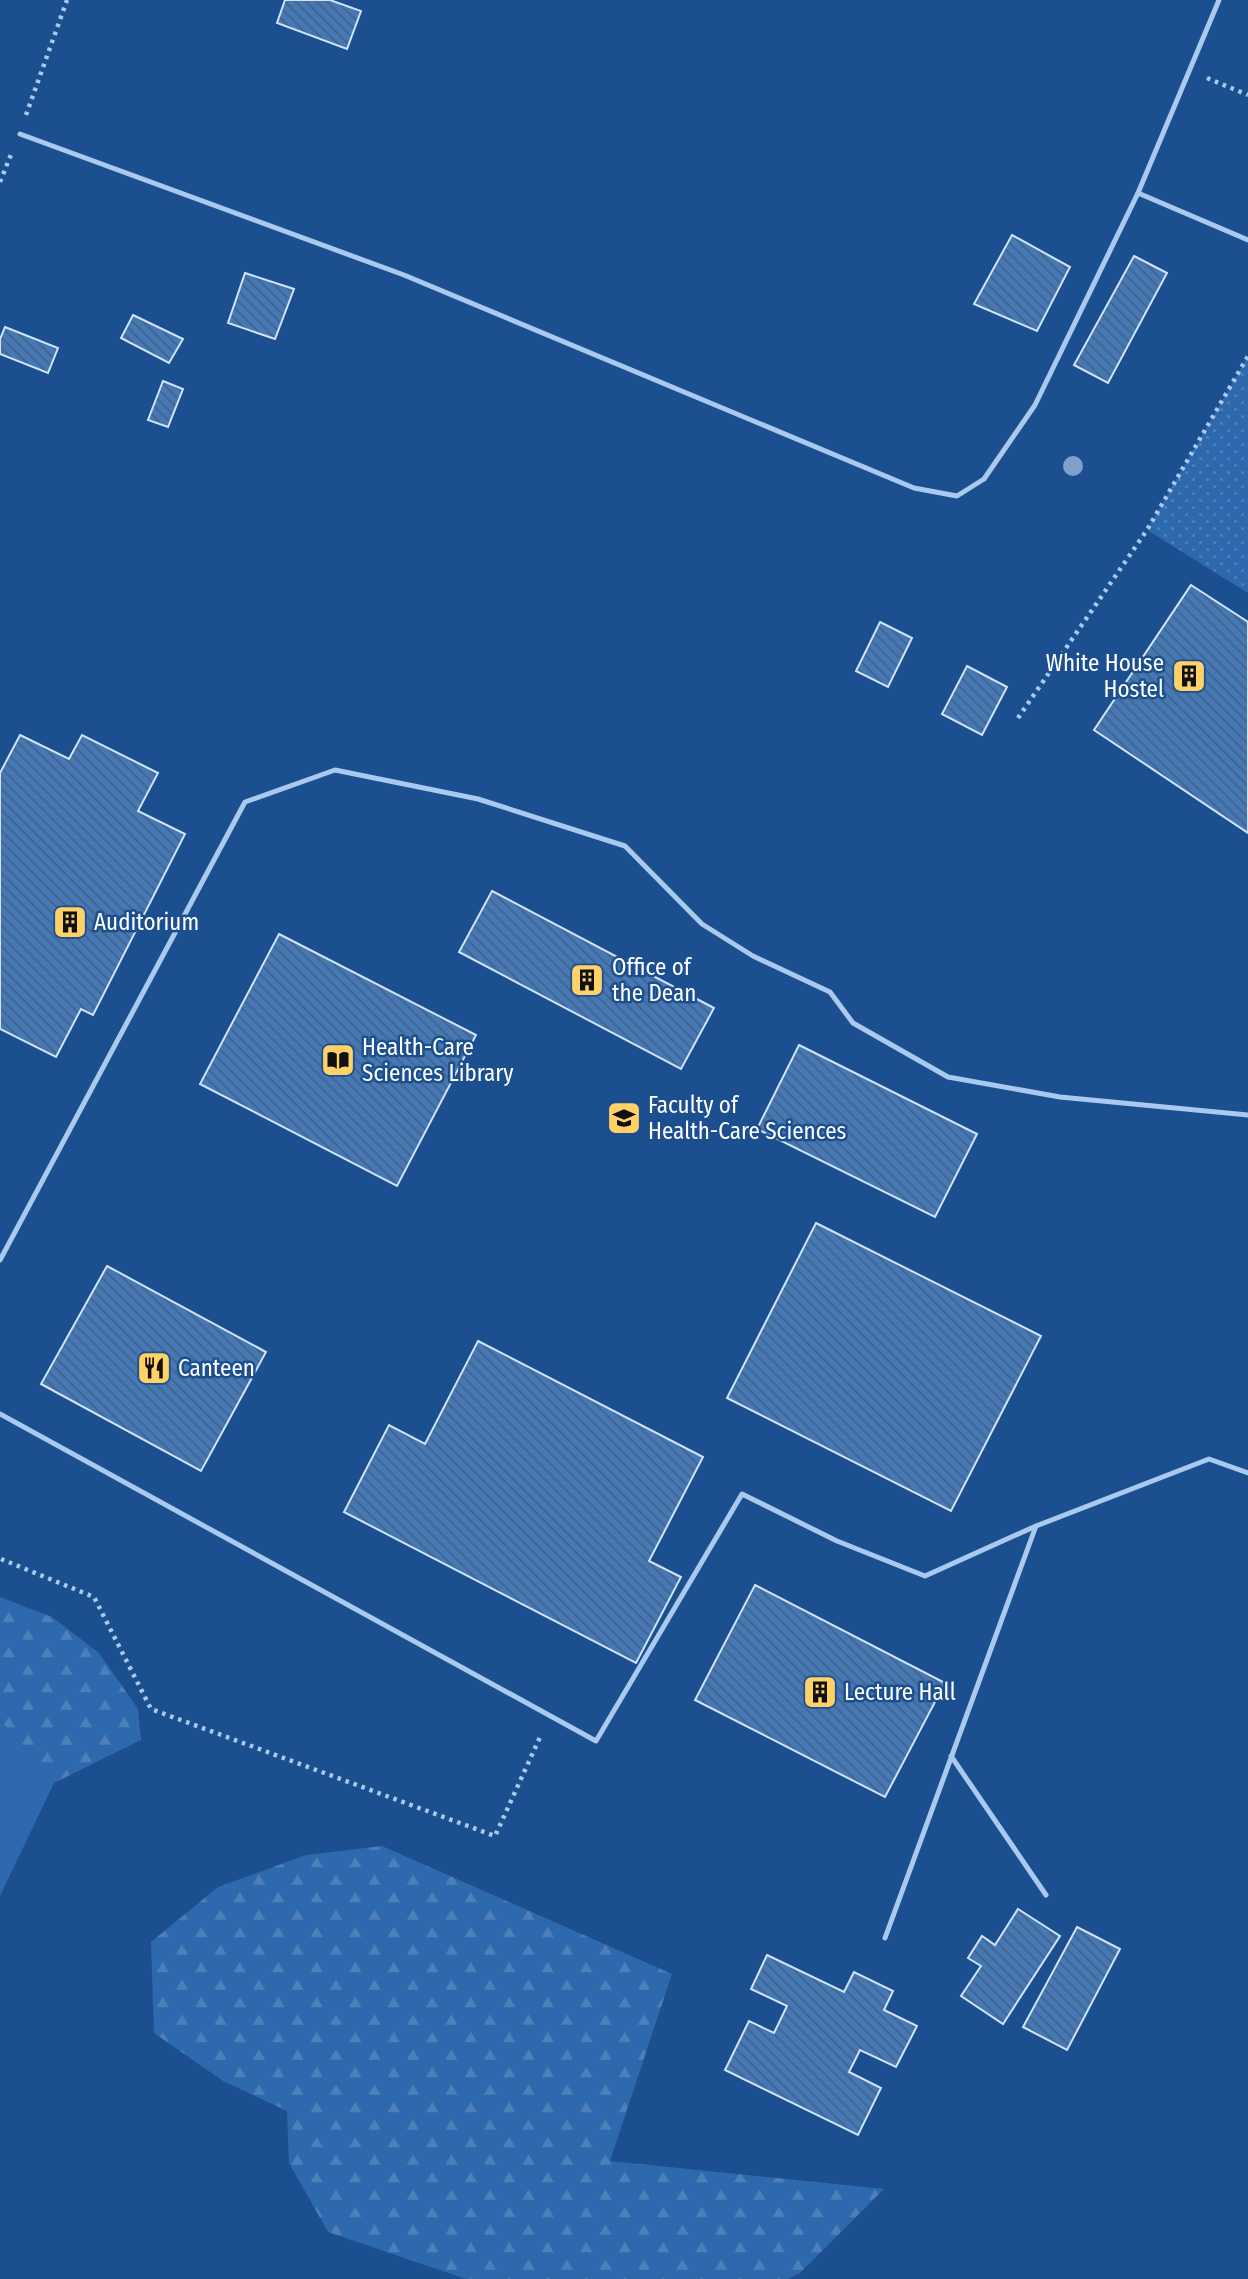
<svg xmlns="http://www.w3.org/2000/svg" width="1248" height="2279" font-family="'Fira Sans Condensed',sans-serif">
  <defs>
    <pattern id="forest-firs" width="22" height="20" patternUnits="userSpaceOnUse" patternTransform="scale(1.75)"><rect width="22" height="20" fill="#2e69ad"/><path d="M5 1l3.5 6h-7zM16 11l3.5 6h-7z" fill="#4d80b9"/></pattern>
    <pattern id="park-dots" width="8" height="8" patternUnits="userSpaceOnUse" patternTransform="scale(1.75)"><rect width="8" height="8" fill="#2e69ad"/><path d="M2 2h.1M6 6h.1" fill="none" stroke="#4d80b9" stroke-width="1.8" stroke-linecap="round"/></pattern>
    <pattern id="building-back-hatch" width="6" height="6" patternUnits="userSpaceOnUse" patternTransform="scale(1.75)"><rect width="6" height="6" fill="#4478b7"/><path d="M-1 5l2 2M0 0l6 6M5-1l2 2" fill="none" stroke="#486282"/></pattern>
  </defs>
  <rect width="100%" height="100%" fill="#1b4f8f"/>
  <g fill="url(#forest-firs)">
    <polygon points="0,1597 52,1617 99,1653 138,1709 141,1740 54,1783 0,1720"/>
    <polygon points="382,1846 672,1974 610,2161 884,2189 800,2273 788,2279 466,2279 328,2232 289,2163 287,2111 223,2081 154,2033 151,1942 218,1887 306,1855"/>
  </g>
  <polygon fill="url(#park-dots)" points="1248,356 1248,593 1147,530"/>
  <polygon fill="#2e69ad" points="0,1720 54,1783 0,1896"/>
  <g fill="url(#building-back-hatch)" stroke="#cfe3fa" stroke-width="2">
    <polygon points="285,0 330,0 361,11 347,49 277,23"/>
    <polygon points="1012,235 1070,267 1037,331 974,304"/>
    <polygon points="1134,256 1167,273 1108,383 1074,365"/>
    <polygon points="245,273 294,289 275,339 228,323"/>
    <polygon points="133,315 183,339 169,363 121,338"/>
    <polygon points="5,327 58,348 48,373 0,354 0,339"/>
    <polygon points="163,381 183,389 168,427 148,420"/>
    <polygon points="1191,585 1248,622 1248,833 1094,730"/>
    <polygon points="880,622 912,638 888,687 856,671"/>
    <polygon points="967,666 1007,687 982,735 942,714"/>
    <polygon points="20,735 69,759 82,735 158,773 138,811 185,834 93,1015 81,1009 56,1057 0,1029 0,773"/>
    <polygon points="492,891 714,1008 681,1069 459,952"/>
    <polygon points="279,934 476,1035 397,1186 200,1084"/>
    <polygon points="799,1045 977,1134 935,1217 757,1129"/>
    <polygon points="816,1223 1041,1336 951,1511 727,1398"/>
    <polygon points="107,1266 266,1352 201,1471 41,1384"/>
    <polygon points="478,1341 703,1457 649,1561 681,1577 636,1663 344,1512 389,1425 425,1444"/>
    <polygon points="755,1585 945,1683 885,1797 695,1700"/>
    <polygon points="1018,1909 1060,1936 1003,2024 961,1996 981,1966 968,1958 982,1936 995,1945"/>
    <polygon points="1077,1927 1120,1949 1067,2050 1023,2027"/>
    <polygon points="767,1955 844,1992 854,1972 893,1991 884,2010 917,2026 896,2067 860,2050 849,2072 881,2088 858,2135 725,2070 749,2021 774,2033 787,2006 751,1989"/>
  </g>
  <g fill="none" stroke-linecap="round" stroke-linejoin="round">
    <g stroke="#a9c9ee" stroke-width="4.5" stroke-dasharray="3.5 5" stroke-linecap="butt">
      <polyline points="1207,78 1248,95"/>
      <polyline points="26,115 67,0"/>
      <polyline points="0,182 12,152"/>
      <polyline points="1018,718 1147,530 1248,356"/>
      <polyline points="1,1559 94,1597 151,1709 495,1836 541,1735"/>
    </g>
    <g stroke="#a9c9ee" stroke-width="5">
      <polyline points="20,134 404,275 914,488 957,496 984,479 1035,405 1138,193 1219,0"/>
      <polyline points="1138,193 1248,240"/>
      <polyline points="0,1260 245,802 335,770 478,799 625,846 702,924 753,956 830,992 853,1023 948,1077 1060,1097 1248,1115"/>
      <polyline points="0,1414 596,1741 742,1494 837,1541 925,1576 1036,1526 885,1938"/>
      <polyline points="1036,1526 1209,1459 1248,1473"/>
      <polyline points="951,1756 1046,1895"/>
    </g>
  </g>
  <circle fill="#7ea0ca" cx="1073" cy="466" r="10"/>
  <defs>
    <g id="building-square" transform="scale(1.75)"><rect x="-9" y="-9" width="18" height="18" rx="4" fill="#ffd166" stroke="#1b4f8f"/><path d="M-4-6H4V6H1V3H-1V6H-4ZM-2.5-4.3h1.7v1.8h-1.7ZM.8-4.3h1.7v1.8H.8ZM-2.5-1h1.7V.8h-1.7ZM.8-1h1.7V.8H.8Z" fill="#111"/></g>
    <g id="library-square" transform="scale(1.75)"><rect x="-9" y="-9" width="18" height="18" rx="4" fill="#ffd166" stroke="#1b4f8f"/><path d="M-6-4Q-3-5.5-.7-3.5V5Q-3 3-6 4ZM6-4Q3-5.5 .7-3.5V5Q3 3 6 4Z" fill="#111"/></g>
    <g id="university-square" transform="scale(1.75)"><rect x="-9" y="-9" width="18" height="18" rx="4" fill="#ffd166" stroke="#1b4f8f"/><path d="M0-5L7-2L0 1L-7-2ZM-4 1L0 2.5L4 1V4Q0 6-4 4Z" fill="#111"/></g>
    <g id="restaurant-square" transform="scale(1.75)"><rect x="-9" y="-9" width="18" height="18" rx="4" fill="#ffd166" stroke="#1b4f8f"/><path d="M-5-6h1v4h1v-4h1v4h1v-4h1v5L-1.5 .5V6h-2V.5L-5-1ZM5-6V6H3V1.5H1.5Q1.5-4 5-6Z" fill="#111"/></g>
  </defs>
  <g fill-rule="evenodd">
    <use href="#building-square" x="1189" y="676"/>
    <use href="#building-square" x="70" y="922"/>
    <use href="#building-square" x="587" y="980"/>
    <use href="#library-square" x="338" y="1060"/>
    <use href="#university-square" x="624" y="1118"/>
    <use href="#restaurant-square" x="154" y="1368"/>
    <use href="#building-square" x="820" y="1692"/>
  </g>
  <g text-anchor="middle" stroke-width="5" stroke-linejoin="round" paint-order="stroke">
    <g font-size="23" fill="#fff" stroke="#1b4f8f" text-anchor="start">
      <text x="1164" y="671" text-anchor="end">White House<tspan x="1164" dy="26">Hostel</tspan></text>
      <text x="94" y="930">Auditorium</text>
      <text x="612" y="975">Office of<tspan x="612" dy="26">the Dean</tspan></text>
      <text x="362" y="1055">Health-Care<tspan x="362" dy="26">Sciences Library</tspan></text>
      <text x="648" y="1113">Faculty of<tspan x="648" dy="26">Health-Care Sciences</tspan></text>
      <text x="178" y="1376">Canteen</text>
      <text x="844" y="1700">Lecture Hall</text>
    </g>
  </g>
</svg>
